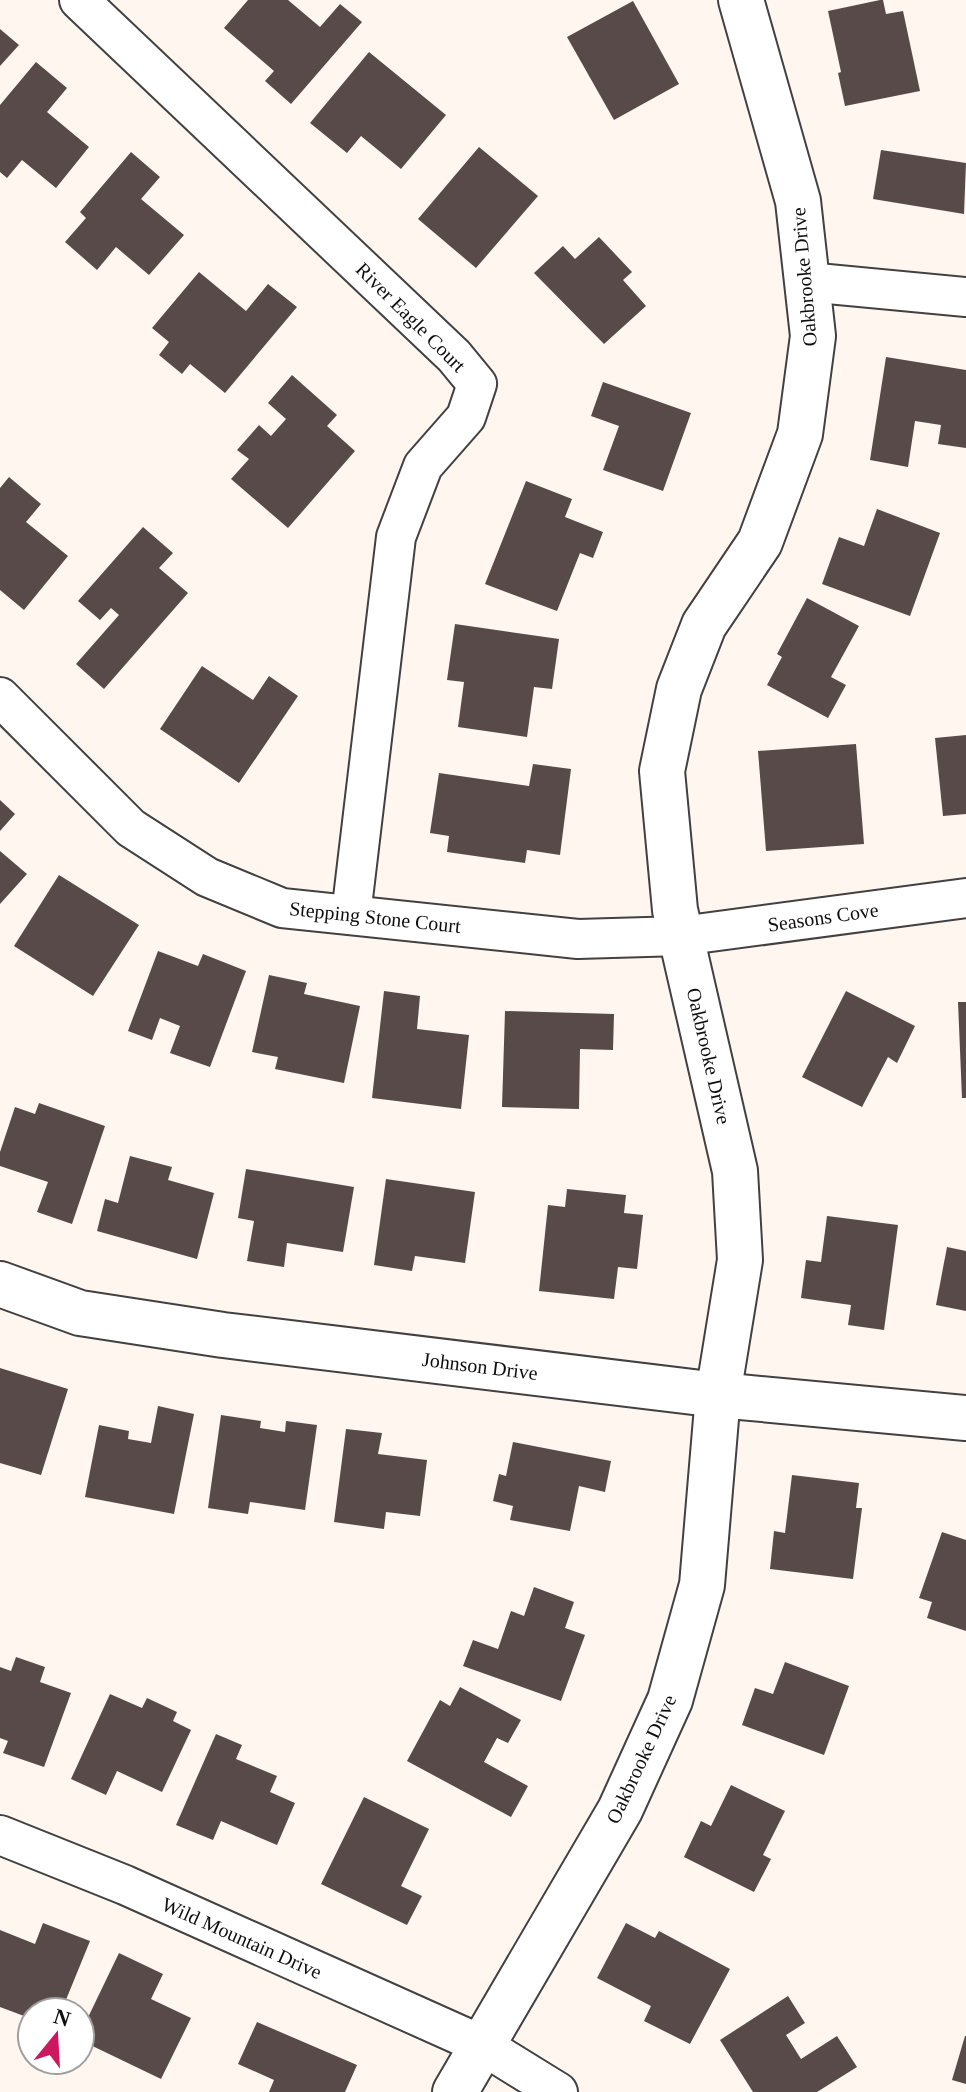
<svg xmlns="http://www.w3.org/2000/svg" width="966" height="2092" font-family="'Times New Roman',serif">
  <rect width="100%" height="100%" fill="#fff6ef"/>
  <g fill="#584a49">
    <polygon points="248,0 288,0 320,27 340,4 362,22 291,104 265,81 274,71 224,28"/>
    <polygon points="880,0 883,0 886,14 903,11 920,91 845,106 838,73 841,72 828,11"/>
    <polygon points="633,1 679,84 614,120 567,37"/>
    <polygon points="0,29 19,45 0,66"/>
    <polygon points="369,52 446,115 401,169 361,136 347,153 310,123"/>
    <polygon points="36,62 67,88 47,112 89,147 56,188 22,160 7,178 0,172 0,105"/>
    <polygon points="479,147 538,196 476,268 418,219"/>
    <polygon points="881,150 966,163 964,214 873,199"/>
    <polygon points="131,152 160,177 141,199 184,235 149,275 116,247 97,270 65,242 86,218 80,212"/>
    <polygon points="599,237 632,272 623,280 646,306 604,344 534,273 563,246 575,259"/>
    <polygon points="199,272 246,311 268,284 297,307 225,393 190,364 182,374 159,355 169,342 152,328"/>
    <polygon points="886,357 966,370 966,448 938,444 941,425 915,421 908,467 870,460"/>
    <polygon points="292,375 337,415 327,426 355,451 288,528 231,479 249,459 237,450 259,425 271,436 286,419 268,403"/>
    <polygon points="603,382 691,413 663,491 603,470 619,426 591,416"/>
    <polygon points="9,477 41,504 26,522 68,556 24,610 0,590 0,488"/>
    <polygon points="526,481 572,499 565,517 603,532 593,558 580,553 557,611 485,584"/>
    <polygon points="877,509 940,533 910,616 822,584 839,537 864,546"/>
    <polygon points="143,527 173,553 159,568 188,593 104,689 76,664 119,615 111,608 100,620 78,601"/>
    <polygon points="807,598 859,626 831,677 846,685 828,718 767,685 782,657 777,654"/>
    <polygon points="455,624 559,639 552,689 534,687 527,737 458,727 464,682 447,680"/>
    <polygon points="202,666 253,700 269,676 298,696 239,783 160,729"/>
    <polygon points="966,735 966,814 943,816 935,738"/>
    <polygon points="856,744 864,844 766,851 758,751"/>
    <polygon points="533,764 571,769 560,855 527,850 525,863 447,852 449,836 430,833 439,773 529,786"/>
    <polygon points="0,800 15,814 0,831"/>
    <polygon points="0,851 27,874 0,904"/>
    <polygon points="59,875 139,925 93,996 14,946"/>
    <polygon points="158,951 198,966 203,954 246,971 210,1067 170,1053 180,1026 160,1018 152,1040 128,1031"/>
    <polygon points="269,975 307,983 304,994 360,1006 344,1083 275,1069 278,1057 252,1052"/>
    <polygon points="384,991 420,996 417,1029 469,1035 461,1109 372,1098"/>
    <polygon points="846,991 915,1026 897,1063 888,1057 862,1107 802,1077"/>
    <polygon points="958,1002 966,1002 966,1098 962,1098"/>
    <polygon points="505,1011 614,1014 613,1050 580,1049 579,1109 502,1107"/>
    <polygon points="39,1103 105,1126 72,1224 37,1212 48,1182 0,1166 0,1152 15,1107 35,1114"/>
    <polygon points="130,1156 172,1167 168,1180 214,1193 197,1259 97,1231 105,1199 118,1203"/>
    <polygon points="246,1169 354,1187 343,1252 287,1243 284,1267 247,1261 254,1221 238,1218"/>
    <polygon points="386,1179 475,1192 465,1263 415,1256 412,1271 374,1265"/>
    <polygon points="567,1189 626,1195 624,1213 643,1215 637,1269 618,1267 614,1299 539,1291 548,1205 565,1207"/>
    <polygon points="827,1216 898,1225 884,1330 848,1325 851,1305 801,1298 806,1260 821,1262"/>
    <polygon points="947,1247 966,1251 966,1311 936,1305"/>
    <polygon points="0,1368 68,1389 41,1475 0,1463"/>
    <polygon points="158,1406 194,1414 174,1514 85,1497 99,1425 129,1431 128,1439 151,1443"/>
    <polygon points="221,1415 261,1421 260,1428 285,1432 286,1421 317,1425 305,1510 250,1502 248,1514 208,1508"/>
    <polygon points="346,1429 382,1433 378,1454 427,1460 420,1516 386,1512 384,1529 334,1522"/>
    <polygon points="513,1442 611,1461 605,1492 579,1486 570,1531 510,1520 513,1506 493,1501 499,1474 506,1476"/>
    <polygon points="792,1475 859,1483 856,1508 862,1508 853,1579 770,1569 774,1531 785,1533"/>
    <polygon points="942,1532 966,1540 966,1631 927,1618 932,1602 919,1598"/>
    <polygon points="534,1587 574,1602 565,1628 585,1635 561,1701 463,1666 473,1640 498,1649 511,1611 524,1616"/>
    <polygon points="16,1657 45,1667 40,1682 71,1693 44,1767 3,1753 8,1741 0,1738 0,1667 11,1671"/>
    <polygon points="785,1662 849,1686 824,1755 742,1725 755,1688 773,1694"/>
    <polygon points="460,1687 521,1720 508,1743 497,1738 484,1762 528,1786 511,1817 407,1761 440,1700 450,1706"/>
    <polygon points="110,1694 142,1708 147,1698 177,1712 173,1721 191,1730 162,1792 117,1771 106,1795 71,1779"/>
    <polygon points="216,1734 242,1745 236,1759 277,1776 270,1792 295,1803 277,1845 221,1821 213,1840 176,1825"/>
    <polygon points="731,1785 785,1811 763,1855 771,1859 754,1892 684,1857 701,1821 711,1826"/>
    <polygon points="364,1797 429,1829 401,1886 422,1896 407,1925 321,1884"/>
    <polygon points="43,1923 90,1941 61,2012 32,2012 32,2019 0,2007 0,1930 35,1944"/>
    <polygon points="626,1923 655,1938 659,1931 730,1969 690,2044 644,2021 651,2006 597,1978"/>
    <polygon points="119,1953 163,1974 151,1999 191,2018 161,2079 80,2040 80,2034"/>
    <polygon points="788,1996 805,2023 786,2035 801,2059 837,2036 857,2067 817,2092 753,2092 720,2040"/>
    <polygon points="257,2022 357,2065 345,2092 269,2092 274,2080 238,2064"/>
    <polygon points="965,2036 966,2036 966,2084 952,2080"/>
  </g>
  <g fill="none" stroke-linecap="round" stroke-linejoin="round">
    <g stroke="#414141" stroke-width="42">
      <g id="minor">
        <polyline points="79,0 454,356 477,384 466,417 423,466 396,537 351,915"/>
        <polyline points="807,282 966,297"/>
        <polyline points="0,697 131,828 207,877 282,908 578,939 681,936 966,898"/>
        <polyline points="0,1835 125,1885 482,2045 558,2092"/>
      </g>
    </g>
    <g stroke="#414141" stroke-width="48">
      <g id="tertiary">
        <polyline points="0,1284 80,1313 223,1335 718,1395 966,1418"/>
        <polyline points="455,2092 620,1810 670,1700 702,1585 718,1395 740,1260 735,1171 675,910 662,771 679,689 704,625 760,542 800,434 813,336 798,201 741,0"/>
      </g>
    </g>
    <use href="#minor" stroke="#fff" stroke-width="38"/>
    <use href="#tertiary" stroke="#fff" stroke-width="44"/>
  </g>
  <g text-anchor="middle" stroke-width="8" stroke-linejoin="round" paint-order="stroke">
    <g font-size="20" fill="#0e0e0e" stroke="#fff">
      <text transform="translate(804 277) rotate(-95)" y="7">Oakbrooke Drive</text>
      <text transform="translate(411 317) rotate(45)" y="7">River Eagle Court</text>
      <text transform="translate(375 917) rotate(6)" y="7">Stepping Stone Court</text>
      <text transform="translate(823 917) rotate(-8)" y="7">Seasons Cove</text>
      <text transform="translate(709 1056) rotate(77)" y="7">Oakbrooke Drive</text>
      <text transform="translate(480 1366) rotate(7)" y="7">Johnson Drive</text>
      <text transform="translate(641 1759) rotate(-65)" y="7">Oakbrooke Drive</text>
      <text transform="translate(242 1938) rotate(24)" y="7">Wild Mountain Drive</text>
    </g>
  </g>
  <g transform="translate(56 2036) rotate(18)"><circle r="38" fill="#ffffff" stroke="#9f9f9f" stroke-width="2"/>
  <path d="M0-6L14 30L0 20L-14 30Z" fill="#ce1761"/>
  <text y="-12" font-size="22" font-weight="bold" text-anchor="middle" fill="#0e0e0e">N</text>
  </g>
</svg>
